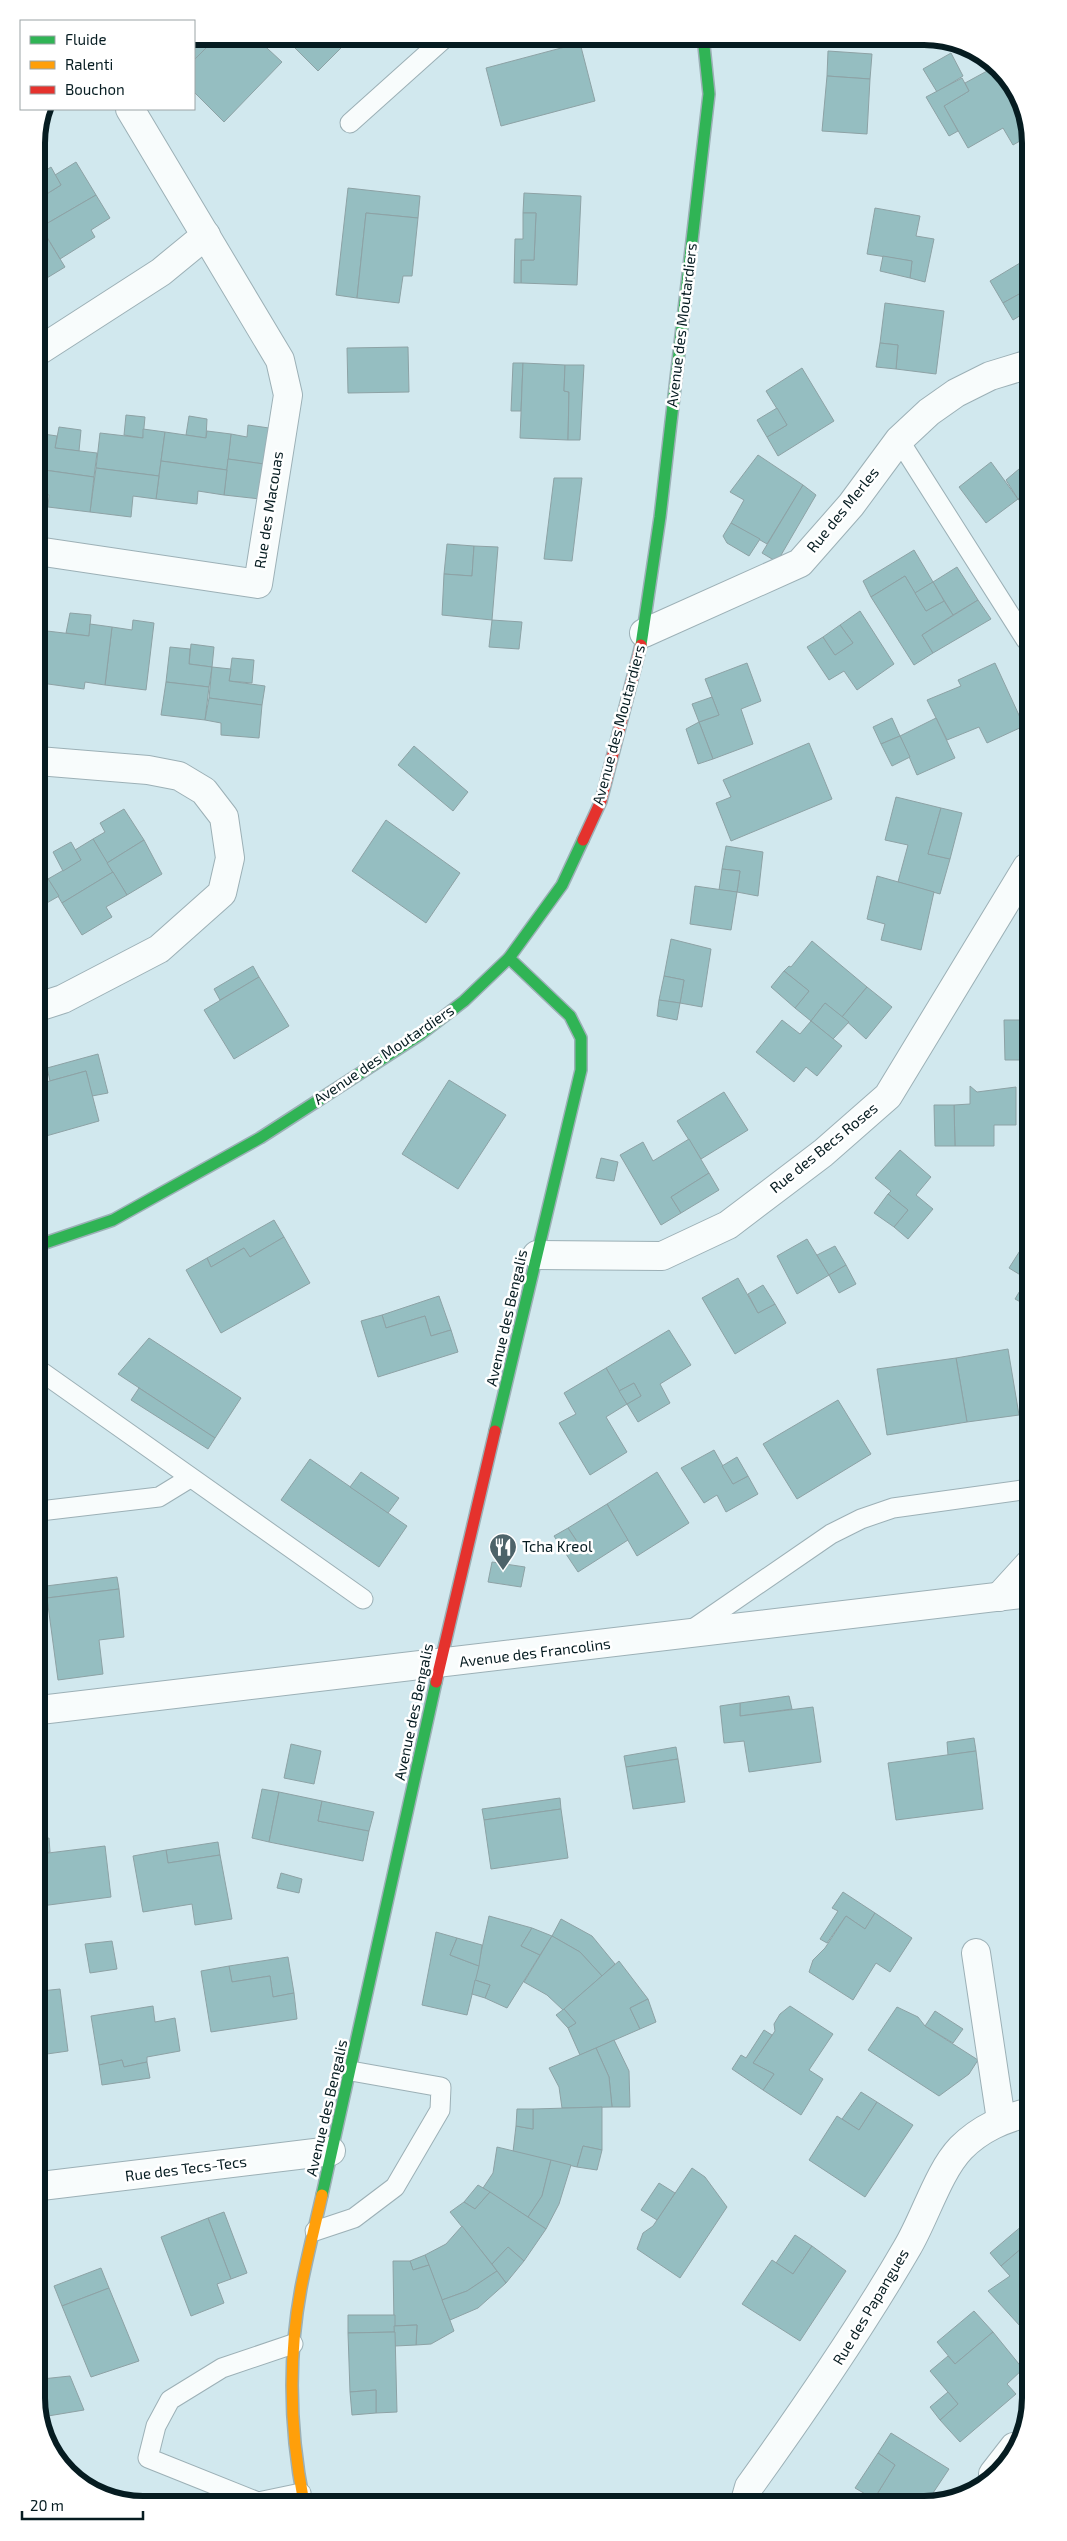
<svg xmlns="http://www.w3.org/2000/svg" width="1067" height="2541" font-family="'Exo 2',sans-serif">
  <rect width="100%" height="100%" fill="#d1e8ee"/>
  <g fill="#95bec1" stroke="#8da2a5">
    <polygon points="194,36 216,38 194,60"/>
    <polygon points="218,36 254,36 282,62 224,122 194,92 194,60"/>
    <polygon points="283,36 353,36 318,71"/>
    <polygon points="580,43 595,101 501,126 486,68"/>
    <polygon points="828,51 872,54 870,79 827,76"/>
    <polygon points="951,53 963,76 937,92 923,69"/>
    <polygon points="991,61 1025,109 1025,138 1013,145 1003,128 968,148 944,106 969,91 965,83 987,71 983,66"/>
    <polygon points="827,76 870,79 867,134 822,131"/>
    <polygon points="962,78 969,91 944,106 958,131 949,136 926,97"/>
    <polygon points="76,162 96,195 41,227 37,220 37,200 61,185 55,175"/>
    <polygon points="51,167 61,185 45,195 37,176"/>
    <polygon points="348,188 420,196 418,218 366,213 357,298 336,295"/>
    <polygon points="524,193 581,196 577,285 521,283 521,260 534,260 536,213 523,213"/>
    <polygon points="96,195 110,218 91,230 95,237 60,259 41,227"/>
    <polygon points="875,208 920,216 916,236 934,239 925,282 910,278 912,261 867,254"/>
    <polygon points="366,213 418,218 412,276 403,276 399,303 357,298"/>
    <polygon points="523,213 536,213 534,260 521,260 521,283 514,283 515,239 523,239"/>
    <polygon points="37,220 46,236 37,241"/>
    <polygon points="46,236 65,267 37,284 37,241"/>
    <polygon points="883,256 912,261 910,278 880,271"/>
    <polygon points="1025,260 1026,303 1021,293 1003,303 990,281"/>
    <polygon points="1021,293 1026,303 1026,312 1013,320 1003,303"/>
    <polygon points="885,303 944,311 936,374 896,369 898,345 880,343"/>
    <polygon points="880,343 898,345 896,369 876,367"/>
    <polygon points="408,347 409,392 348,393 347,348"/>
    <polygon points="513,363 523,363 521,411 511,411"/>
    <polygon points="523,363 565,365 564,391 569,392 568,440 520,438"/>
    <polygon points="565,365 584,365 580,440 568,440 569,392 564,391"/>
    <polygon points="802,368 834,421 778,456 767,437 787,425 766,391"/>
    <polygon points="777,408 787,425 767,437 757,420"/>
    <polygon points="126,415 145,417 143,438 124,435"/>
    <polygon points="189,416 207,419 206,438 186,435"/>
    <polygon points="248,425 269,428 264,464 228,459 231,434 247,437"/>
    <polygon points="59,427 81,430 79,451 55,448"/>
    <polygon points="143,429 165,432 159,476 96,468 100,433 143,438"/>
    <polygon points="207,431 231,434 227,470 161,461 165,432 206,438"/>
    <polygon points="37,433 57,436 55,448 97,453 94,477 37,469"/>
    <polygon points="758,455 803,485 767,544 731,523 744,500 730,492"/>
    <polygon points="228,459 264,464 260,499 224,495"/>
    <polygon points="161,461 227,470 224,495 198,491 197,504 156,499"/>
    <polygon points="991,462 1018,499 986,523 959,487"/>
    <polygon points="1026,465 1026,477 1019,469"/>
    <polygon points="96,468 159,476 156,499 133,496 131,517 90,512"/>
    <polygon points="37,469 94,477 90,512 48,507 49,495 37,493"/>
    <polygon points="1019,469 1026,477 1026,493 1018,499 1006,480"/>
    <polygon points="554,478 582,478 572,561 544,559"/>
    <polygon points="803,485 816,495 777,562 762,553"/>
    <polygon points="1026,493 1026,508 1018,499"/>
    <polygon points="731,523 760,539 749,556 727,543 723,536"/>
    <polygon points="447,544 474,546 472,576 444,574"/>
    <polygon points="474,546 498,547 492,620 442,615 444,574 472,576"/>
    <polygon points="914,550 933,582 915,593 905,576 871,597 863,581"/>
    <polygon points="957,567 978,600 953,615 933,582"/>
    <polygon points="905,576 926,611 944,601 953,615 922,635 933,653 914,665 871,597"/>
    <polygon points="933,582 944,601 926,611 915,593"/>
    <polygon points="978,600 991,619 933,653 922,635"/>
    <polygon points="860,611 894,664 857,690 844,671 829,680 807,647 823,637 835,655 853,643 840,625"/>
    <polygon points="70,613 91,615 89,636 66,633"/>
    <polygon points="133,620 154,623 146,690 105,685 112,627 132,630"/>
    <polygon points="492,620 522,622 519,649 489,647"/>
    <polygon points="90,624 112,627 105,685 85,682 84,689 41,683 47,631 89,636"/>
    <polygon points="840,625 853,643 835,655 823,637"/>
    <polygon points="38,630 47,631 40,696 38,695"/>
    <polygon points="191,644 214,647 212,667 189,664"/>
    <polygon points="170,647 190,649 189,664 212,667 209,687 166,682"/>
    <polygon points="232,658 254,660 252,683 229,681"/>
    <polygon points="747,663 761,701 741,709 753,744 713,759 699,722 719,715 705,679"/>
    <polygon points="995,663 1024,726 987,743 979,727 947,740 927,700 961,686 958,680"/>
    <polygon points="212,667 231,669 229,681 265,686 262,705 209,698"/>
    <polygon points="166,682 209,687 205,720 161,715"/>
    <polygon points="712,697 719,715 699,722 692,704"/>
    <polygon points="209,698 262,705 259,738 221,735 221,723 205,720"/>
    <polygon points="892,718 900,736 881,744 873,727"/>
    <polygon points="936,718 955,758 917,775 900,736"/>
    <polygon points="699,722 713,759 698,764 686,729"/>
    <polygon points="900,736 910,757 892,766 881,744"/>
    <polygon points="809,743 832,799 731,841 716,803 731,797 723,780"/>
    <polygon points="414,746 468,792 453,811 398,765"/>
    <polygon points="896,797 941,808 928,854 950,859 940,894 898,882 908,845 885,840"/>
    <polygon points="941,808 962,813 950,859 928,854"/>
    <polygon points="124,809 144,840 107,863 93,839 105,832 100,823"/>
    <polygon points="386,820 460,873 426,923 352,871"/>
    <polygon points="93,839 113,872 62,903 48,879 81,860 75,850"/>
    <polygon points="144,840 162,874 127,895 107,863"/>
    <polygon points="71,842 81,860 63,871 53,852"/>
    <polygon points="726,846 763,852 758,896 737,892 740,871 722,869"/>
    <polygon points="38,863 59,896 38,908"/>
    <polygon points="722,869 740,871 737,892 719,890"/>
    <polygon points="113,872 127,895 106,907 112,917 82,935 62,903"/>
    <polygon points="877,876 934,892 921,950 881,940 885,924 867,919"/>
    <polygon points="695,886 737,892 731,930 690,924"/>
    <polygon points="671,939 711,949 702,1007 680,1003 684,980 664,976"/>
    <polygon points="812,941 867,987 842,1017 825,1003 811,1021 795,1008 809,991 784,971 789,966 791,967"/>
    <polygon points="253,966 259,977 220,1000 214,989"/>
    <polygon points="1023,966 1027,966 1027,1020"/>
    <polygon points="784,971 809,991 795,1008 771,987"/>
    <polygon points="664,976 684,980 680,1003 659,1000"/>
    <polygon points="259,977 289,1026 234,1059 204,1010"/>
    <polygon points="867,987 892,1007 866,1039 842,1017"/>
    <polygon points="659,1000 680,1003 677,1020 657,1016"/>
    <polygon points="825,1003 849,1022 833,1039 811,1021"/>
    <polygon points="782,1020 800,1034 811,1021 842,1046 817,1076 806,1067 794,1082 756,1052"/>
    <polygon points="1004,1020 1027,1020 1027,1060 1005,1060"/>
    <polygon points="98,1054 108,1093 92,1096 86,1071 50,1081 47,1068"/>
    <polygon points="86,1071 99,1121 39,1138 39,1084"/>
    <polygon points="449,1080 506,1115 458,1189 402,1154"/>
    <polygon points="970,1086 977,1092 1016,1087 1016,1125 994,1125 994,1146 955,1146 954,1105 970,1104"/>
    <polygon points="724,1092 748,1130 701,1159 677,1121"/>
    <polygon points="934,1105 954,1105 955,1146 935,1146"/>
    <polygon points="689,1139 709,1173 671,1197 681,1213 661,1225 620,1155 643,1142 653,1161"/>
    <polygon points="900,1150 931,1177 916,1195 933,1209 908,1239 894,1227 908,1210 888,1194 891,1191 875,1178"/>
    <polygon points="601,1158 618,1162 614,1181 596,1178"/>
    <polygon points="709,1173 719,1190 681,1213 671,1197"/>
    <polygon points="888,1194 908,1210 894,1227 874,1213"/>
    <polygon points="274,1220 284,1237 250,1257 244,1248 211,1267 207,1258"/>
    <polygon points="284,1237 310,1283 221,1333 186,1270 207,1258 211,1267 244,1248 250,1257"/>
    <polygon points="1028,1238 1028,1306 1015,1299 1027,1279 1009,1268"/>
    <polygon points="807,1239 829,1275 797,1294 777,1256"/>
    <polygon points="835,1246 846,1265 829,1275 817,1255"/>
    <polygon points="846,1265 856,1284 839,1293 829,1275"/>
    <polygon points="738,1278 758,1313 775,1304 786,1323 735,1354 702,1298"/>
    <polygon points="763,1285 775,1304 758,1313 748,1294"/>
    <polygon points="439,1296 451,1330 431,1336 425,1316 386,1328 382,1315"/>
    <polygon points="382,1315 386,1328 425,1316 431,1336 451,1330 458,1352 378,1377 361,1321"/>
    <polygon points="669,1330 691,1365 660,1384 670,1403 638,1422 627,1404 641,1396 634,1383 619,1391 606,1368"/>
    <polygon points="149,1338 241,1398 215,1438 118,1374"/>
    <polygon points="1008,1349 1019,1415 967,1422 956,1358"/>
    <polygon points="956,1358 967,1422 887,1435 877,1369"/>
    <polygon points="606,1368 627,1404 606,1417 627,1452 590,1475 559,1423 576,1414 564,1393"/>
    <polygon points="634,1383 641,1396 627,1404 619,1391"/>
    <polygon points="139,1388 215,1438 208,1449 131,1400"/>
    <polygon points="838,1400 871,1454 797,1499 763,1444"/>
    <polygon points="714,1450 733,1484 748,1476 758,1494 726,1512 717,1495 704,1503 681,1468"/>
    <polygon points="737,1457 748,1476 733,1484 722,1466"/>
    <polygon points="310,1459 407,1526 379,1567 281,1500"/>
    <polygon points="361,1472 399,1498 388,1513 350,1487"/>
    <polygon points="657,1472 689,1523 637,1556 607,1504"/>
    <polygon points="607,1504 628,1540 578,1572 566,1554 580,1546 568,1528"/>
    <polygon points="568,1528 580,1546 566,1554 554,1536"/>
    <polygon points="492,1562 525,1567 521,1587 488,1582"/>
    <polygon points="117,1577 119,1589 47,1598 46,1586"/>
    <polygon points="119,1589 124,1637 99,1640 103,1674 58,1680 47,1598"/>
    <polygon points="789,1696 792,1709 740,1716 740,1703"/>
    <polygon points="1029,1697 1029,1717 1026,1698"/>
    <polygon points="740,1703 740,1716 813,1707 821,1762 749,1772 744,1741 724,1743 720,1706"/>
    <polygon points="974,1738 976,1751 948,1755 947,1742"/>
    <polygon points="291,1744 321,1751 314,1784 284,1778"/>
    <polygon points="676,1747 678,1759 626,1767 624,1756"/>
    <polygon points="976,1751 983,1809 896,1820 888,1763"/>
    <polygon points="678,1759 685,1802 633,1809 626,1767"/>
    <polygon points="262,1789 279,1792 269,1842 252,1838"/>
    <polygon points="279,1792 322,1801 318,1821 369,1831 363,1861 269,1842"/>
    <polygon points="560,1798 561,1809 484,1820 482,1809"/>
    <polygon points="322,1801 374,1812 369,1831 318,1821"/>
    <polygon points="561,1809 568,1858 491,1869 484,1820"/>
    <polygon points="49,1838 50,1852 40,1854 40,1839"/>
    <polygon points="218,1842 220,1855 168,1863 166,1850"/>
    <polygon points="105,1846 111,1897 41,1906 40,1854"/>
    <polygon points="166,1850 168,1863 220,1855 232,1919 195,1925 192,1904 143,1912 133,1856"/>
    <polygon points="281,1873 302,1879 299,1893 277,1888"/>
    <polygon points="843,1892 875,1913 865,1929 846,1916 827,1943 820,1939 838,1911 832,1908"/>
    <polygon points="875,1913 912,1938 890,1972 876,1963 853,2000 809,1972 813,1960 825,1948 846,1916 865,1929"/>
    <polygon points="489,1916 532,1928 521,1946 540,1955 507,2008 485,1998 490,1985 475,1980"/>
    <polygon points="561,1919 592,1936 615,1964 602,1976 580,1952 552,1936"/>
    <polygon points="532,1928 552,1936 540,1955 521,1946"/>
    <polygon points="436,1932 457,1938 450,1955 479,1966 467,2015 422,2005"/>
    <polygon points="552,1936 580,1952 602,1976 563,2010 547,1995 524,1982"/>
    <polygon points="457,1938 482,1945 479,1966 450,1955"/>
    <polygon points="112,1941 117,1969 90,1973 85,1944"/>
    <polygon points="288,1957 294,1993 273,1997 270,1976 232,1982 229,1966"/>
    <polygon points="619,1961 648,1999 630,2008 640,2029 580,2055 568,2028 576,2023 564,2009"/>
    <polygon points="229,1966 232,1982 270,1976 273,1997 294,1993 297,2019 211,2032 201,1971"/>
    <polygon points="475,1980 490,1985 485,1998 472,1994"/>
    <polygon points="60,1989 68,2051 47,2054 45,2045 41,2045 41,1991"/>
    <polygon points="648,1999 656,2022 640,2029 630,2008"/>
    <polygon points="153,2006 155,2022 175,2018 180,2051 147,2057 147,2062 124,2067 122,2060 99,2065 91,2016"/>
    <polygon points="790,2006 833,2034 809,2070 823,2079 801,2115 763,2090 774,2074 753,2063 775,2031 774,2024 780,2014"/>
    <polygon points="897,2007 918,2017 925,2026 978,2060 969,2074 939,2096 868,2050"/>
    <polygon points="564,2009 576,2023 568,2028 556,2015"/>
    <polygon points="935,2011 963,2029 953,2043 925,2026"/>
    <polygon points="764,2030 772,2035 753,2063 774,2074 763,2090 732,2069 741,2055 746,2058"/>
    <polygon points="614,2040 629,2071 630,2107 612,2107 609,2077 596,2048"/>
    <polygon points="41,2045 45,2045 47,2060 41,2061"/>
    <polygon points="596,2048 609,2077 612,2107 562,2108 559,2087 549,2068"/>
    <polygon points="122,2060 124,2067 147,2062 150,2078 102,2085 99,2065"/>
    <polygon points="861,2092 877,2102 859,2130 842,2119"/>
    <polygon points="877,2102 913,2125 865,2197 809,2160 837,2116 859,2130"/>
    <polygon points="602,2107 602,2150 583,2146 577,2167 513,2152 516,2126 533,2129 533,2109"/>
    <polygon points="517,2109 533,2109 533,2129 516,2126"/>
    <polygon points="583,2146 602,2150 597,2170 577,2167"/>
    <polygon points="497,2147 551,2160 542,2196 528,2217 483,2188 493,2173"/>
    <polygon points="551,2160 571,2165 559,2204 546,2229 528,2217 542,2196"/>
    <polygon points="692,2168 705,2177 727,2207 680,2278 637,2249 643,2233 653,2226"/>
    <polygon points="659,2183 675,2193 657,2220 641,2210"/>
    <polygon points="478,2185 490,2192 475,2209 464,2202"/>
    <polygon points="490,2192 546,2229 524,2261 508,2247 492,2264 450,2212 464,2202 475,2209"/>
    <polygon points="224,2212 247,2273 231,2279 208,2218"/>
    <polygon points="208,2218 231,2279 217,2284 224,2303 191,2316 161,2237"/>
    <polygon points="1030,2219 1030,2241 1001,2266 990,2253"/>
    <polygon points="462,2226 497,2271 467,2291 442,2300 425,2255 446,2244"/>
    <polygon points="795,2235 812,2246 793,2274 776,2263"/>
    <polygon points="1030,2241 1031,2338 988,2291 1010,2276 1001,2266"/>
    <polygon points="812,2246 846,2271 800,2341 742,2304 772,2260 793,2274"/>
    <polygon points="508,2247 524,2261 506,2283 492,2264"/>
    <polygon points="425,2255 429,2265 413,2270 410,2261"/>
    <polygon points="393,2261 410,2261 413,2270 429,2265 454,2331 431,2344 416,2345 417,2325 394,2326"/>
    <polygon points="101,2268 109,2288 62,2306 54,2286"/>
    <polygon points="497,2271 506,2283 478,2308 450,2320 442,2300 467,2291"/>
    <polygon points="109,2288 139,2361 91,2377 62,2306"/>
    <polygon points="974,2311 993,2332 955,2364 937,2342"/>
    <polygon points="348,2315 395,2315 395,2332 348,2333"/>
    <polygon points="417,2325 416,2345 395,2346 394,2326"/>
    <polygon points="395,2332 397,2412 376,2413 376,2390 350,2392 348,2333"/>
    <polygon points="993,2332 1023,2369 1007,2384 1016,2394 960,2442 940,2420 958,2404 930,2371 948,2356 955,2364"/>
    <polygon points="70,2376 84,2410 42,2417 42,2379"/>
    <polygon points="376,2390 376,2413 352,2415 350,2392"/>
    <polygon points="948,2392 958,2404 940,2420 930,2407"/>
    <polygon points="891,2433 949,2469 929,2499 874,2499 895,2465 878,2453"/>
    <polygon points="878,2453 895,2465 874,2499 855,2488"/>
  </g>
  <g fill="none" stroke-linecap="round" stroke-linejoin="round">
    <g stroke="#9cb0b6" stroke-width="21">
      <g id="lane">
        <polyline points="350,123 447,36"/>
        <polyline points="899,440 1026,640"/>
        <polyline points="39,1370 363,1599"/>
        <polyline points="40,1511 159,1497 190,1478"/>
        <polyline points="690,1631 831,1534 861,1519 893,1508 1029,1489"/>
        <polyline points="315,2231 354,2218 395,2187 440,2110 441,2087 351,2071"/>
        <polyline points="293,2344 222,2368 170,2400 156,2426 148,2458 258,2502 301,2493"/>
      </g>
    </g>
    <g stroke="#9cb0b6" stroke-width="30">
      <g id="street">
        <polyline points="37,352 161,272 206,235"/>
        <polyline points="37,551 258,584 288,395 280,360 130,109"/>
        <polyline points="644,633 800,563 851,505 899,440 929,412 956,393 990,376 1026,365"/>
        <polyline points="38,761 148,770 179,776 204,791 224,817 230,858 222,893 159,949 63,999 38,1007"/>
        <polyline points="537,1255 662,1256 728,1225 823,1153 888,1096 1027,867"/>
        <polyline points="999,1597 1029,1564"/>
        <polyline points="40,1710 1029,1593"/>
        <polyline points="976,1953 1001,2120"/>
        <polyline points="41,2186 331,2151"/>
        <polyline points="993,2474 1014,2447"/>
        <path d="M745 2501 749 2487C805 2409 859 2331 907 2248 925 2218 938 2172 961 2148 981 2128 1003 2119 1030 2112"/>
      </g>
    </g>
    <g stroke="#9cb0b6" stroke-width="14">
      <g id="fast">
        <polyline points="641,645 660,517 709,94 703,36"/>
        <polyline points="39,1245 113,1220 260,1138 421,1034 464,1001 509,958 562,885 583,840"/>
        <polyline points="495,1431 581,1070 581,1038 570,1016 509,958"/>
        <polyline points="322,2195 436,1682"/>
      </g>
    </g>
    <g stroke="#9cb0b6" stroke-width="14">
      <path id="slow" d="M304 2503C290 2433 288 2358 301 2288 307 2257 315 2226 322 2195"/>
    </g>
    <g stroke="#9cb0b6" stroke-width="14">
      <g id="jam">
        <polyline points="583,840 601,801 641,645"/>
        <polyline points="436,1682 495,1431"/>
      </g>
    </g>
    <use href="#lane" stroke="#f8fcfc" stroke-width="19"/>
    <use href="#street" stroke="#f8fcfc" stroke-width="28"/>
    <use href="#fast" stroke="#30b455" stroke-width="11"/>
    <use href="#slow" stroke="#ff9f0a" stroke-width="11"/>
    <use href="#jam" stroke="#e5322d" stroke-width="11"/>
  </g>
  <defs>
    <g id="restaurant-pin" transform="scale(1.4375)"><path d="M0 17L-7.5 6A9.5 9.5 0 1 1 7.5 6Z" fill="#4d6369" stroke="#fff"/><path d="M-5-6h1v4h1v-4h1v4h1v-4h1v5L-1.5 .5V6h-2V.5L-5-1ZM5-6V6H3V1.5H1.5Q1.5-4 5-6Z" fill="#fff"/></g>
  </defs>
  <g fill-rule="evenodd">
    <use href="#restaurant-pin" x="503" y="1547"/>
  </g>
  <g text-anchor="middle" stroke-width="5" stroke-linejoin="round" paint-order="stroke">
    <g font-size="15" fill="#061c21" stroke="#fff">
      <text transform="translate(682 325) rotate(-83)" y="5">Avenue des Moutardiers</text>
      <text transform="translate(269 510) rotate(-81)" y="5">Rue des Macouas</text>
      <text transform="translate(843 510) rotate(-51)" y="5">Rue des Merles</text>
      <text transform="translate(619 725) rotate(-75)" y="5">Avenue des Moutardiers</text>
      <text transform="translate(384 1055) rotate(-34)" y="5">Avenue des Moutardiers</text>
      <text transform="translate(824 1148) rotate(-39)" y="5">Rue des Becs Roses</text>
      <text transform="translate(507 1318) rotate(-77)" y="5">Avenue des Bengalis</text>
      <text transform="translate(535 1653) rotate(-7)" y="5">Avenue des Francolins</text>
      <text transform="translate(414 1712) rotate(-78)" y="5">Avenue des Bengalis</text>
      <text transform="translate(327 2108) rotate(-77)" y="5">Avenue des Bengalis</text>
      <text transform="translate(186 2169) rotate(-7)" y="5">Rue des Tecs-Tecs</text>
      <text transform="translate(871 2307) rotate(-59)" y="5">Rue des Papangues</text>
    </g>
    <g font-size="15" fill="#061c21" stroke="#fff" text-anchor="start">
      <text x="522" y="1552">Tcha Kreol</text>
    </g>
  </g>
  <path d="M0 0H1067V2541H0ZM143 45H924A98 98 0 0 1 1022 143V2398A98 98 0 0 1 924 2496H143A98 98 0 0 1 45 2398V143A98 98 0 0 1 143 45Z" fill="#fff" fill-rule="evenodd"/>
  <path fill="none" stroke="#061c21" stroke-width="6" d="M143 45H924A98 98 0 0 1 1022 143V2398A98 98 0 0 1 924 2496H143A98 98 0 0 1 45 2398V143A98 98 0 0 1 143 45Z"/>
  <rect x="20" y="20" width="175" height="90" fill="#ffffff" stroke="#9ba4a6"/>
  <rect x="30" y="36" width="25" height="8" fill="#30b455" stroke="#9ba4a6"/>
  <text x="65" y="45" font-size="15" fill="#061c21">Fluide</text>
  <rect x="30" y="61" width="25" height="8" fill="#ff9f0a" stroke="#9ba4a6"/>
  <text x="65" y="70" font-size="15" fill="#061c21">Ralenti</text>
  <rect x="30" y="86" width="25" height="8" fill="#e5322d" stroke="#9ba4a6"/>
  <text x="65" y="95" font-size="15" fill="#061c21">Bouchon</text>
  <path d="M22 2511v8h121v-8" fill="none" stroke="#061c21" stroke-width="2.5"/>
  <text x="30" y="2511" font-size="15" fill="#061c21" stroke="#ffffff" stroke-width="4" paint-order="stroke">20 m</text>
</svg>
